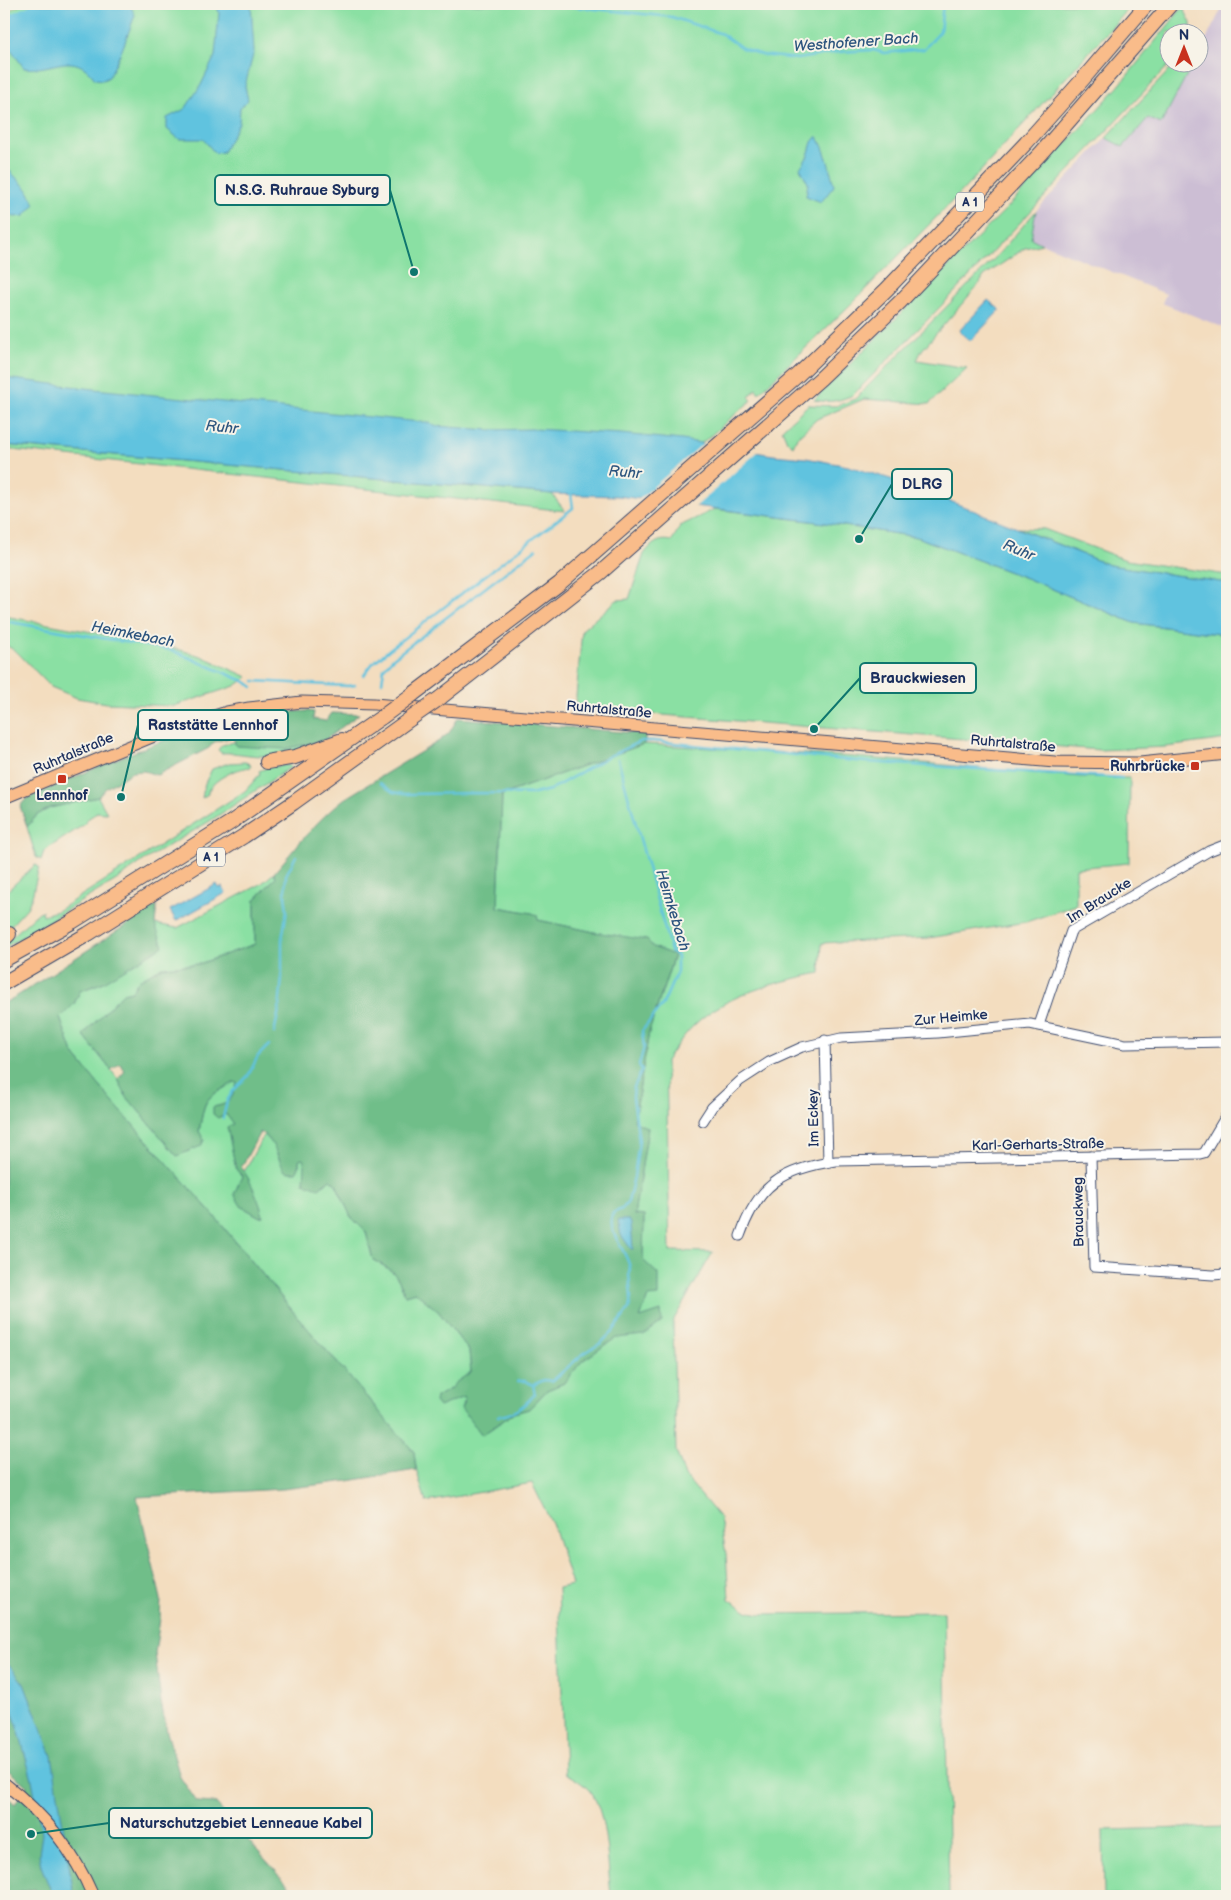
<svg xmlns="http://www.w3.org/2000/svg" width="1231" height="1900" font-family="'Balsamiq Sans',sans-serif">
  <rect width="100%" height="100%" fill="#f7f3e8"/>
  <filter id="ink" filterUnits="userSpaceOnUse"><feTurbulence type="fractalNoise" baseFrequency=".02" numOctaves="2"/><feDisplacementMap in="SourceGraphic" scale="10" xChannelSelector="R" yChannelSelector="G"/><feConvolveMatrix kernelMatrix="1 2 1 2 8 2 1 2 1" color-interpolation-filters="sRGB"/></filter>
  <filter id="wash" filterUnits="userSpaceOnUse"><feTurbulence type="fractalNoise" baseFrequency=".0096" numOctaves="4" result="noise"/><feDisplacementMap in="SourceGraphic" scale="20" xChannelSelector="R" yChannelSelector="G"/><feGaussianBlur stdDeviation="1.12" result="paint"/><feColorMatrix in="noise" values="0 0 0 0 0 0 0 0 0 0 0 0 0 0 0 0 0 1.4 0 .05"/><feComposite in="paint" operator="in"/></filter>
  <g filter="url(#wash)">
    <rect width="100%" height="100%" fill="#f3ddbf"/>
    <polygon fill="#ccbed4" points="1222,8 1227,10 1227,329 1162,303 1166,294 1031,239 1036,211 1106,138 1123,147 1148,118 1161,123 1193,63 1198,62 1199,53"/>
    <g fill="#8ae0a3" stroke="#528880">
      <polygon points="22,4 1133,4 968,185 851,304 759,393 756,389 749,397 752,400 681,461 4,395 4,13"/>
      <path d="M1183 7 1191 23V32H1168V62L1171 63 947 300 853 395C839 401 830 403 814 400L1008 207 1118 87Z"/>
      <polygon points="1176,63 1193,63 1161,124 1148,118 1123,147 1106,138"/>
      <polygon points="1036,211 1031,238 1042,244 1025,248 984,276 980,283 922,350 917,360 967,368 929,404 864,399 817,419 797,437 793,446 787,441 782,429 808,405 836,406 855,399 994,259"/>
      <polygon points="4,445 552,494 565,511 4,449"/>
      <path d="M715 509 825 523 917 537 1026 578 1134 623 1227 635V739L1166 747 1100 750 575 708 582 630 617 600 629 599 644 554C652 544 658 538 672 541L680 526Z"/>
      <polygon points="1018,528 1044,529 1126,560 1227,575 1227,583 1109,565"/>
      <polygon points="4,616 163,645 201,656 248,677 235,686 174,706 107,703 77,698 51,687 17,652 4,644"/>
      <path d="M325 740C312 748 280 756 264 756 249 756 235 752 221 753L218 750 222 745 235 742 236 746Z"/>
      <path d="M644 744 855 757 1080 777 1130 778 1129 863 1076 868V905L1026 922 929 938 822 943 820 973C781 981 739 991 706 1015 689 1027 677 1045 666 1061L670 1251 713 1252 673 1321 676 1451 685 1476 720 1518 726 1554 729 1599 749 1612 761 1614 944 1612 949 1896H611C608 1870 607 1815 592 1794 586 1785 574 1778 565 1773L558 1588 572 1585 553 1526 532 1483 426 1502C421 1485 415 1469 414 1452L296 1315 211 1212 110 1099 73 1053 60 1018 74 1004 80 991 104 982 155 924 177 928 261 884 274 873 276 877 255 900V944L199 964 162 967 139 980 132 991 123 993 83 1035 118 1079 126 1096 177 1156 201 1145 203 1140 199 1131C206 1096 203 1100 235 1082L237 1083C232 1099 231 1104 213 1107 222 1112 229 1115 233 1124L228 1127 236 1169 242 1176 241 1206 260 1217 261 1209 244 1172 264 1134 272 1143 284 1170 299 1167V1160L303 1159 305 1165 324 1185 330 1179 336 1184 351 1217 366 1232 373 1260C392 1270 398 1274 405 1295L415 1292 438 1311 469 1351 471 1372C459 1381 450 1391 436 1397L457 1399 464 1396 465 1399 462 1403 482 1435 514 1413 529 1409 547 1390 564 1383 582 1361 616 1337 644 1334 640 1318 648 1297 643 1260 644 1216 634 1215 648 1128 634 1122 649 1032 674 956 594 932 538 920 532 913 498 907 502 795Z"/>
      <path d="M245 762 250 764 251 767C237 768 215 778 208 791V794L202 798 205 783 212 769 229 763Z"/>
      <polygon points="289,765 291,767 210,821 143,861 118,879 4,948 4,944 39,912 42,911 43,915 57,911 245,791 260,774 259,771 269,767"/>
      <polygon points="98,797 107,813 96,812 95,814 86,820 85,824 44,851 41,860 36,857 27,827 37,815 50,808"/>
      <polygon points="36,865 39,867 32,897 27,908 4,933 4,894 34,866"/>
      <polygon points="1227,1827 1227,1896 1104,1896 1103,1830"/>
    </g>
    <g fill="#6fbe89" stroke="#457674">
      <path d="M308 711 314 712 313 719 326 721 332 713 359 714 325 740 285 749 236 746 233 737 214 742 209 748 157 775 144 771 132 772 106 788 98 797 50 808 37 815 27 827 20 806 27 798C101 766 175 730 255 715 272 711 291 712 308 711Z"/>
      <path d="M458 718 646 734 644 744 502 795 498 907 532 913 537 915 538 920 594 932 647 940 653 947 674 955 649 1032 634 1121 648 1128 634 1215 644 1216 643 1260 658 1274V1296L648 1297 640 1318 661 1311 662 1322 644 1335 616 1338 582 1361 564 1383 547 1390 529 1409 514 1413 482 1435 461 1408 465 1399 464 1397 439 1407 435 1402 436 1397 450 1389 455 1383 471 1372 469 1351 438 1311 415 1292 405 1295C398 1274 393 1270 373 1260L366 1232 351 1217 336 1184 330 1179 319 1188 304 1183 305 1165 303 1159 299 1160V1167L296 1172H290L284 1170C278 1157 273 1138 260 1132L241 1168C250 1177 260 1203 263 1216L260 1217 241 1206 234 1194 242 1176 236 1169 227 1127 233 1124 226 1114 218 1118 213 1114V1107C231 1104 232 1099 237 1083L235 1082C203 1100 206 1096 199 1131L204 1140 201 1146 177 1156 126 1096 118 1079 125 1071 120 1064 111 1070 83 1035 123 993 132 991 139 980 162 967 199 964 255 944V900L276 877 274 873C296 847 317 820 344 799L439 741 449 733Z"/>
      <polygon points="157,905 155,924 163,946 104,982 80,991 74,1004 60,1018 73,1053 110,1099 211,1212 296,1315 414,1452 416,1470 348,1481 283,1489 137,1497 161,1599 160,1619 155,1653 161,1702 167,1732 180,1777 197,1802 215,1803 298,1896 38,1896 35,1889 4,1896 4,1794 15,1804 27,1786 4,1767 4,1003 17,996"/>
    </g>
    <g fill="#60c3df" stroke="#3e799e">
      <path d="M36 4 130 5 135 15 122 50 109 77 103 80 95 79C73 48 53 72 24 68L10 48 4 46V18Z"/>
      <polygon points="216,4 251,4 254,51 245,86 248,100 240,108 239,123 223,152 215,153 203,139 179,139 167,129 167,118 185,109 201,85 215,56 219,13"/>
      <path d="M817 136C825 147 831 172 834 186L821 202 806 196 808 183 800 168 808 156 812 142Z"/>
      <polygon points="4,165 27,189 35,204 24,216 14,217 4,209"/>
      <polygon points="988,300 1000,310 970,341 959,331"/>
      <polygon points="4,378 94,389 430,423 436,426 489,430 533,429 621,434 682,440 773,455 806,458 848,466 910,485 1109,565 1227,583 1227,635 1134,623 1026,578 917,537 825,523 618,496 552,494 4,445"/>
      <polygon points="217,884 219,888 222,887 226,893 176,921 170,910"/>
      <polygon points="618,1220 629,1220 631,1223 633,1249 631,1249 621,1235"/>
      <polygon points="4,1658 24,1684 52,1756 74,1896 53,1896 41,1866 39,1854 42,1834 32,1780 17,1725 4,1690"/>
    </g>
    <polygon fill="#f3ddbf" points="706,441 760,450 693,509 637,501"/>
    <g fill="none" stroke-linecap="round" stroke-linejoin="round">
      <g stroke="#60c3df" stroke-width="2.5">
        <polyline points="566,4 576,7 672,17 722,34 742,48 762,55 798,59 838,52 873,50 884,53 924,49 940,32 943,4"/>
        <polyline points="4,18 36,4"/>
        <polyline points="4,621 171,650 246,682 253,687"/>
        <polyline points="364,675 373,663 391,648 573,508 571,493"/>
        <polyline points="254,681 348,686 355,685"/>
        <polyline points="382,682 384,668 392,659 536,549"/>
        <polyline points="612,755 641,741 653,741 866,762 1122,778"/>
        <polyline points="380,783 393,792 404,794 482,793 534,794 550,790 611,755"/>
        <polyline points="274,1033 279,1010 282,977 282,939 287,910 285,895 286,875 296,856"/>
        <polyline points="223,1118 227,1101 233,1091 248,1076 258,1056 269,1045"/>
        <path d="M533 1385 544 1380 552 1381 583 1354 601 1343 613 1331 629 1309 631 1297 629 1273 630 1268C626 1248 606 1233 613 1213L622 1209 628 1202 634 1177 639 1141 633 1097 634 1087 642 1070 639 1065 644 1047 642 1031 663 1004 677 972V956L671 951 618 759"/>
        <path d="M498 1416C514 1415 525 1405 535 1394L533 1385 525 1381H518"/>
      </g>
    </g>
  </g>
  <g filter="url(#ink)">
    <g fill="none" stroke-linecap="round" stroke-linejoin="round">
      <g stroke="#3b496d" stroke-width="11">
        <g id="minor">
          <polyline points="1039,1025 1071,931 1209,851 1227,844"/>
          <polyline points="825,1040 828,1162"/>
          <polyline points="703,1121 712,1107 740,1081 769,1062 802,1047 841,1038 938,1033 1030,1024 1125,1044 1227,1042"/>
          <polyline points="1091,1156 1094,1267 1213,1275 1225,1274 1227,1272"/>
          <path d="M740 1236C758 1184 783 1169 836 1161L1200 1154 1204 1153 1227 1114"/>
        </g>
      </g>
      <g stroke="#3b496d" stroke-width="13">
        <g id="major">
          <polyline points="4,798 164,732 227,712 249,708 302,702 374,704 1055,762 1140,763 1227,754"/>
          <path d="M4 1783C43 1813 74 1851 93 1896"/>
        </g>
      </g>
      <g stroke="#3b496d" stroke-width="16">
        <g id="highway">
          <polyline points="412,695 559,584 798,375 887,289 1026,143 1083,79 1147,4"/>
          <polyline points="440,698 600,573 821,378 900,302 1041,153 1171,4"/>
          <polyline points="267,762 295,757 342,740"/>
          <polyline points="4,939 9,934"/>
          <polyline points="4,960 72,922 230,823 382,717"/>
          <polyline points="4,983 88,934 244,836 293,803 410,719"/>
        </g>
      </g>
      <use href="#minor" stroke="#fff" stroke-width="9"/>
      <use href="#major" stroke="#f9bc8a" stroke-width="11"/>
      <use href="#highway" stroke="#f9bc8a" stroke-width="14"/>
      <g stroke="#3b496d" stroke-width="16" stroke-linecap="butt">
        <g id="highway-bridge">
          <polyline points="382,717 412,695"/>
          <polyline points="410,719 440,698"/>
        </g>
      </g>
      <use href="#highway-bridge" stroke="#f9bc8a" stroke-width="14"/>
    </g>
  </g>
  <g fill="#c8321e" stroke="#f7f3e8" stroke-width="2">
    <rect x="1190" y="761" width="10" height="10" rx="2.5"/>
    <rect x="57" y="774" width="10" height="10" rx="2.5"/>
  </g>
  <g text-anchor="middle" stroke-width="4" stroke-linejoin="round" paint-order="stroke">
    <g fill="#f7f3e8" stroke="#5d6a87" stroke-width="1">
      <rect x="956" y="192.5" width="28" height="19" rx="4"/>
      <rect x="197" y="847.5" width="28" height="19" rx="4"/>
    </g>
    <g font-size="12" font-weight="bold" fill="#1b2f5e">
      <text x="970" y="206">A 1</text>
      <text x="211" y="861">A 1</text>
    </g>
    <g font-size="14" fill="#1b2f5e" stroke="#f7f3e8">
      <text transform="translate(609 709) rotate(5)" y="5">Ruhrtalstraße</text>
      <text transform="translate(1013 743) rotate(5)" y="5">Ruhrtalstraße</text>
      <text transform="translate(73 753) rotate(-23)" y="5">Ruhrtalstraße</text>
      <text transform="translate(1099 900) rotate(-32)" y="5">Im Braucke</text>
      <text transform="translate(951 1017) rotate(-5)" y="5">Zur Heimke</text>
      <text transform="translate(813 1118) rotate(-91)" y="5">Im Eckey</text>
      <text transform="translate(1038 1144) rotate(-1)" y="5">Karl-Gerharts-Straße</text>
      <text transform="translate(1078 1212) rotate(-91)" y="5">Brauckweg</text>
    </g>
    <g font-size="14" font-weight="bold" fill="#1b2f5e" stroke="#f7f3e8" text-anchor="end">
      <text x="1185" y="771">Ruhrbrücke</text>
      <text x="62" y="800" text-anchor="middle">Lennhof</text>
    </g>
    <g font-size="15" font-style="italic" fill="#2c547e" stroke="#f7f3e8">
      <text transform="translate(856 42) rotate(-4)" y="5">Westhofener Bach</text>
      <text transform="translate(222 427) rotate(6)" y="5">Ruhr</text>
      <text transform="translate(625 472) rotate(5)" y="5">Ruhr</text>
      <text transform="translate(1019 550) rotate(23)" y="5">Ruhr</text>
      <text transform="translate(133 634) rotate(11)" y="5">Heimkebach</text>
      <text transform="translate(673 910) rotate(73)" y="5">Heimkebach</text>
    </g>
  </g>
  <path fill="none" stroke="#0f766e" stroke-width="2" d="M414 272L390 190M859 539L892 484M814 729L860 678M121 797L138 725M31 1834L109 1823"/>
  <g fill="#0f766e" stroke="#f7f3e8" stroke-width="2">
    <circle cx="414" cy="272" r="5"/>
    <circle cx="859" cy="539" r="5"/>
    <circle cx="814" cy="729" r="5"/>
    <circle cx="121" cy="797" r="5"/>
    <circle cx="31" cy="1834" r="5"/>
  </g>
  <g fill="#f7f3e8" stroke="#0f766e" stroke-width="2">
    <rect x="215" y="175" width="175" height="30" rx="5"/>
    <rect x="892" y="469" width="60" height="30" rx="5"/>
    <rect x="860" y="663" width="116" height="30" rx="5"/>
    <rect x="138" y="710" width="150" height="30" rx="5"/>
    <rect x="109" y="1808" width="263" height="30" rx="5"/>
  </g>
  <g font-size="15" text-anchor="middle" font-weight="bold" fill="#1b2f5e">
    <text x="302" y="195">N.S.G. Ruhraue Syburg</text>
    <text x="922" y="489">DLRG</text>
    <text x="918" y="683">Brauckwiesen</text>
    <text x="213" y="730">Raststätte Lennhof</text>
    <text x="241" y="1828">Naturschutzgebiet Lenneaue Kabel</text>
  </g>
  <rect width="1231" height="1900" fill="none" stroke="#f7f3e8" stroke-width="20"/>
  <g transform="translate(1184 48)"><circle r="24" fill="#f7f3e8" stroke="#9fa5b1"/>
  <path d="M0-4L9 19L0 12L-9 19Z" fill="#c8321e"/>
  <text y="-8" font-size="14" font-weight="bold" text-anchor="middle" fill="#1b2f5e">N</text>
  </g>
</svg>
